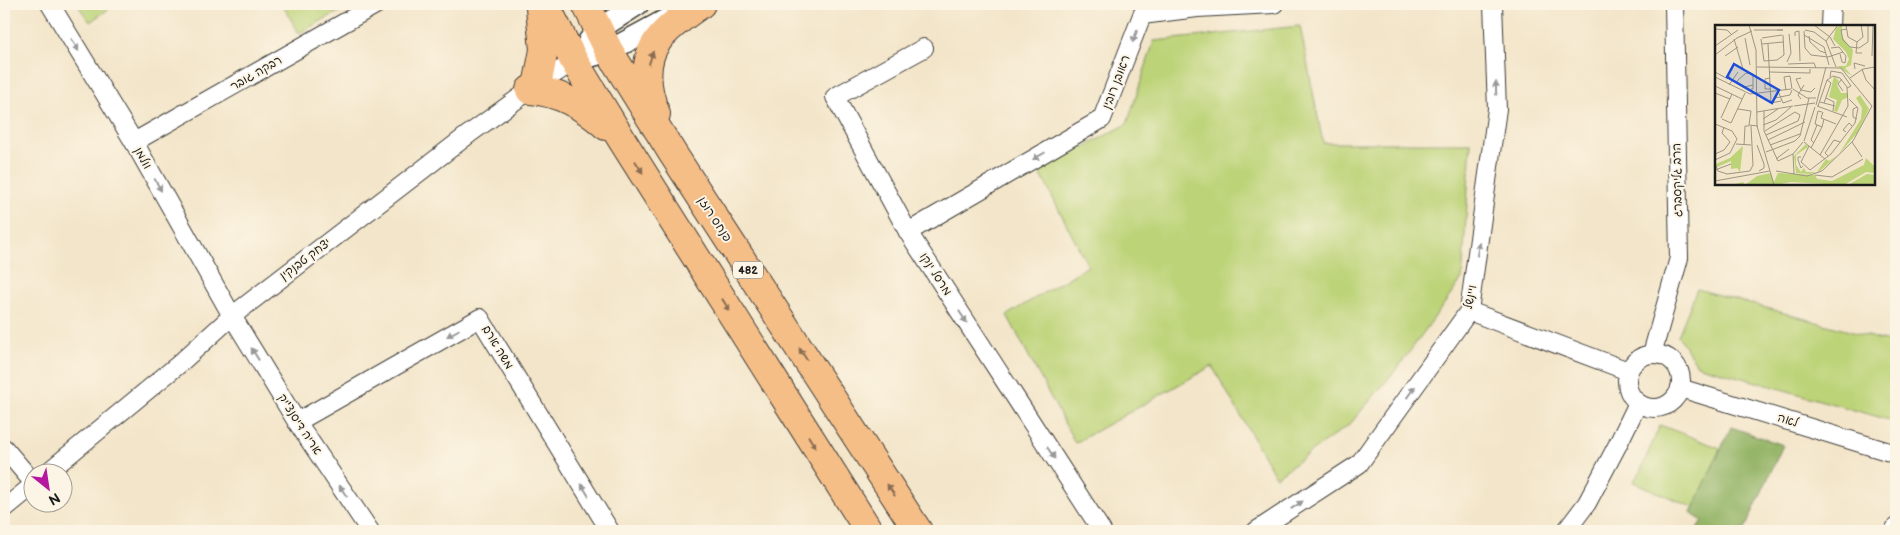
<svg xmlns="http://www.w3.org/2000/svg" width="1900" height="535" font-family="'Balsamiq Sans','Playpen Sans Hebrew',sans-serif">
  <rect width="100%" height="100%" fill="#fcf5e5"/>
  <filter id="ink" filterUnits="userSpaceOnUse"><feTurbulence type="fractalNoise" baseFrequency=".02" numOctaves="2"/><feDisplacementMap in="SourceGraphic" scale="10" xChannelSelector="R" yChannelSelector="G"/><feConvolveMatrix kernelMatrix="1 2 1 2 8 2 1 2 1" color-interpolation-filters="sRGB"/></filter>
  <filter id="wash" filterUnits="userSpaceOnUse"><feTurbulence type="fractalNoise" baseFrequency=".0096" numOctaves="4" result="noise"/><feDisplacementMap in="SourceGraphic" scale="20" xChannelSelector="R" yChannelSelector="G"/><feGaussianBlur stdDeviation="1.12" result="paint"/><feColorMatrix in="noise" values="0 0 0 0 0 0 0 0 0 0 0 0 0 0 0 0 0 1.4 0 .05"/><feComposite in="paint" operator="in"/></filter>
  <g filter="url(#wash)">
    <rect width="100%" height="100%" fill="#f3e5c9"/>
    <g fill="#bcd377" stroke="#6c784a">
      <polygon points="77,4 116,4 90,22"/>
      <polygon points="282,4 353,4 299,33"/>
      <polygon points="1300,26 1323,143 1471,143 1462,279 1400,365 1350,424 1276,477 1212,366 1075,443 1007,315 1088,266 1039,171 1127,124 1154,41"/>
      <polygon points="1697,289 1896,344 1896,422 1697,365 1678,336"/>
      <polygon points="1660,425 1720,448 1695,508 1633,482 1640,472"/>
    </g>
    <polygon fill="#95b568" stroke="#586842" points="1731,427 1783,445 1744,531 1696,531 1702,521 1691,513"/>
  </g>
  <g filter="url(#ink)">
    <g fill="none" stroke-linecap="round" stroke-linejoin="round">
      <g stroke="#3c3a36" stroke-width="20">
        <g id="minor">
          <polyline points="50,4 134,142 232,316 297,422 370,531"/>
          <polyline points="1830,26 1831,4"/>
          <polyline points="924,48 835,97 908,232 1102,531"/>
          <polyline points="134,142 377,4"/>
          <polyline points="908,232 1102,119 1142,15 1197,8 1274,4"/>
          <polyline points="1469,311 1628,371"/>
          <circle cx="1654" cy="381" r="27"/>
          <polyline points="1652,354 1679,258 1674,4"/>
          <polyline points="1680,388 1896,454"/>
          <polyline points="297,422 480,318 610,531"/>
          <polyline points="4,448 32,481"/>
          <polyline points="48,472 178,365 232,316 469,134 530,90 574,61"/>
          <polyline points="4,509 32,486"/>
          <polyline points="1256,531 1359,464 1469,311 1497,109 1493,4"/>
          <polyline points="1566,531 1587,503 1617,446 1638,403"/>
          <polyline points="1894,531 1896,527"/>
        </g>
      </g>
      <g stroke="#3c3a36" stroke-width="24">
        <g id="tertiary">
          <polyline points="589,41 599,29 638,4"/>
          <polyline points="574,61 609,51 675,15"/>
        </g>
      </g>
      <g stroke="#3c3a36" stroke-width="30">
        <g id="primary">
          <polyline points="545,4 574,61 622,140 869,531"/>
          <polyline points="586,4 609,51 673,154 918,531"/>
          <polyline points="537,86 544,50 540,8"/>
          <path d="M530 90C560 92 584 106 606 126"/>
          <path d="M656 114C646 90 642 60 659 39 670 25 687 14 701 4"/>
        </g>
      </g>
      <use href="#minor" stroke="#fff" stroke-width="18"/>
      <use href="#tertiary" stroke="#fff" stroke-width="21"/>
      <use href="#primary" stroke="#f6be87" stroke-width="28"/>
    </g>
    <defs><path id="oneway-solid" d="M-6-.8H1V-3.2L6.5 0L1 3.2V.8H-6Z" transform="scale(1.25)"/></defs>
    <g fill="#999">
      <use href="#oneway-solid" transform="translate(1135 36) rotate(111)"/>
      <use href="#oneway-solid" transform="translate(75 45) rotate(59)"/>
      <use href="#oneway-solid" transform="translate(1496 88) rotate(-92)"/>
      <use href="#oneway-solid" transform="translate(1039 156) rotate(150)"/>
      <use href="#oneway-solid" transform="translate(158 185) rotate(61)"/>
      <use href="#oneway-solid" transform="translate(1478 249) rotate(-82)"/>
      <use href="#oneway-solid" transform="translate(963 317) rotate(57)"/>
      <use href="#oneway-solid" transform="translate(453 333) rotate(150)"/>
      <use href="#oneway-solid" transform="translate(255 354) rotate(-122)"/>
      <use href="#oneway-solid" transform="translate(1411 392) rotate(-54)"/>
      <use href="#oneway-solid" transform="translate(1051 453) rotate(57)"/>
      <use href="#oneway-solid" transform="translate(585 490) rotate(-121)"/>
      <use href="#oneway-solid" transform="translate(343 491) rotate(-124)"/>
      <use href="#oneway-solid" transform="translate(1297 505) rotate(-33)"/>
    </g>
    <g fill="#896d52">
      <use href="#oneway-solid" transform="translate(651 58) rotate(-72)"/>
      <use href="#oneway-solid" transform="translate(639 167) rotate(58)"/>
      <use href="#oneway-solid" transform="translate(726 305) rotate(58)"/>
      <use href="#oneway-solid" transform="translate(803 354) rotate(-123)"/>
      <use href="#oneway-solid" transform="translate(812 442) rotate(58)"/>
      <use href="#oneway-solid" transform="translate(891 490) rotate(-123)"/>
    </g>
  </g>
  <g text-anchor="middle" stroke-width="4" stroke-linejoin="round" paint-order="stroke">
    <rect fill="#fcf5e5" stroke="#5f5d58" stroke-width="1" x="733" y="261.5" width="30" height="17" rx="4"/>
    <g font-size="11" font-weight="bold" fill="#1c1c1c">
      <text x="748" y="274">482</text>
    </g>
    <g font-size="12" fill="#1c1c1c" stroke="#fcf5e5">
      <text transform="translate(256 73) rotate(-30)" y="4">רבקה גובר</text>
      <text transform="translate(1116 82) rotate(-69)" y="4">ראובן רובין</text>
      <text transform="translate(143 158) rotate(61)" y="4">וולמן</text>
      <text transform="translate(1677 180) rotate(-91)" y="4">הרב גליקסברג</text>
      <text transform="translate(715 219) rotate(57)" y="4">פנחס רוזן</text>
      <text transform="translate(305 259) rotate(-37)" y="4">יצחק טבנקין</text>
      <text transform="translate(936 274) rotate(57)" y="4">מרסל ינקו</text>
      <text transform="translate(1470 297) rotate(-79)" y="4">ויינשל</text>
      <text transform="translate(498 347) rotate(59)" y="4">משה ארם</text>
      <text transform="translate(1788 420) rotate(17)" y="4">לאה</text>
      <text transform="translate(300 424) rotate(57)" y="4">אריה דיסנצ'יק</text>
    </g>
  </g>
  <g transform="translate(1715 25)">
    <rect width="160" height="160" fill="#f3e5c9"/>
    <path d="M127 0V12L138 25 136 40 130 43 137 51 122 41H131L134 34 131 27 118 14 121 3ZM119 51 124 56 122 60 126 68H132L133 72 127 75 122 87 119 86 122 75 114 72ZM145 70 154 84 142 108 124 129 146 94 147 83 141 73ZM91 119 93 122 81 130V140L86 147 89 143 91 147H102L111 134 114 136 123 130 105 146 94 149 81 148 79 131ZM28 121 25 147 22 143 16 144V136L2 142 1 139 15 133ZM151 133 160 142V148L151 147 129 160 76 157 60 160H16L28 157 30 160 42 151 56 148 59 157 63 148 100 150 102 154 117 156 149 140ZM152 149 160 150V160H133Z" fill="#bcd377"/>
    <path fill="none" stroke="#9d9584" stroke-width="1" d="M34 0 41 25 42 101 59 160M99 0 115 12 120 21M131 0 133 12 142 17 148 12 146 0M0 4 12 5 16 9M132 4 126 5 128 15 135 22 144 23 153 17V0M39 5H68H62M90 5 99 7 111 16 121 42M89 6 90 23 96 30 113 32 128 27M89 10 109 22 114 40M80 11V7L84 6 85 36M94 11 95 17 105 26 111 28M30 13 35 40M47 13 67 10M19 14 28 44M46 14 49 36 62 35 69 30 68 10M111 16 123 0M142 17 141 28H147M47 19 68 17M53 19 56 78 66 76M0 21 23 5M116 23 124 22 131 31 130 38 127 37 125 29M0 30 22 13 37 6M10 31 23 22M157 31 158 0M72 37 76 28 74 9M73 39 99 38 101 43M42 42 126 43 157 81 138 116 107 146 92 151 61 146M140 44 139 38 150 41M147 44 151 55 160 65M0 47 13 54 15 51M54 47 95 48V44M0 52 35 69 76 64M115 52 116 46 127 48 136 61 132 63M55 53 50 54V64H55M86 53 81 54 86 65 96 67 100 63M135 53 148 44 160 42M127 54 123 59 128 66M14 60 23 47M0 61 27 74M36 64H38V49L31 48 23 55 21 58 30 62 38 60M78 64 92 73H101M71 65 69 52 75 51 77 64M63 66 68 78 77 75M0 68 15 74M60 73 75 70 77 65M111 73 119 77 118 86M86 74 83 70 89 60M105 77 120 81M109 78 116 58 112 55M101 80 111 42M79 81 100 78M102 81 132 92M103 81 112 55 118 51 125 53 132 62 133 81 105 130M23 84 36 86 34 100 43 101M49 86V106L63 136 78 129M42 87 78 81M107 87 103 86 100 99 107 102 109 94M108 87 106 93 121 99M6 93 17 69M7 94 16 98 30 68M48 94 63 84M142 94 138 92V84L142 82M0 99 17 106 22 114 15 128 0 135M48 100 61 95 76 82M36 101 38 140M50 106 80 87M131 107 128 105 134 98 137 101M51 110 83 96 85 90 80 87M53 115 90 97M89 116 100 82M89 117 110 134M137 117 147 132M99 118 96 115 102 100M21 119 36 120M29 120 30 101H34M42 120 49 139V143L44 146M55 120 85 109M94 121 86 137 95 145 116 129 140 98 143 83 134 74M96 123 107 102M51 127 80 116 85 111 94 73M0 129 9 125 15 117 7 108 9 102M113 131 110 128 119 115 125 117M86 132H83V135L86 143 88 141M61 134 74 124M0 138 3 146 12 149 35 146 38 140M0 145 16 139M79 149 78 129 88 117M100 150 117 152 148 134M0 156 55 146"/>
    <path fill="#1d4ed8" fill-opacity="0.15" stroke="#1d4ed8" stroke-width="2.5" d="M19 39 64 65 57 78 12 52Z"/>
    <rect width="160" height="160" fill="none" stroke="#1c1c1c" stroke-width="2.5"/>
  </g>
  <rect width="1900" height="535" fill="none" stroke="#fcf5e5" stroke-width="20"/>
  <g transform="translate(48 488) rotate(150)"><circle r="24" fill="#fcf5e5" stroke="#a29e95"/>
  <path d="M0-4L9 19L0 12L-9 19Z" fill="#b5179e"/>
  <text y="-8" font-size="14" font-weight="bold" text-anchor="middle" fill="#1c1c1c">N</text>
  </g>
</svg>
